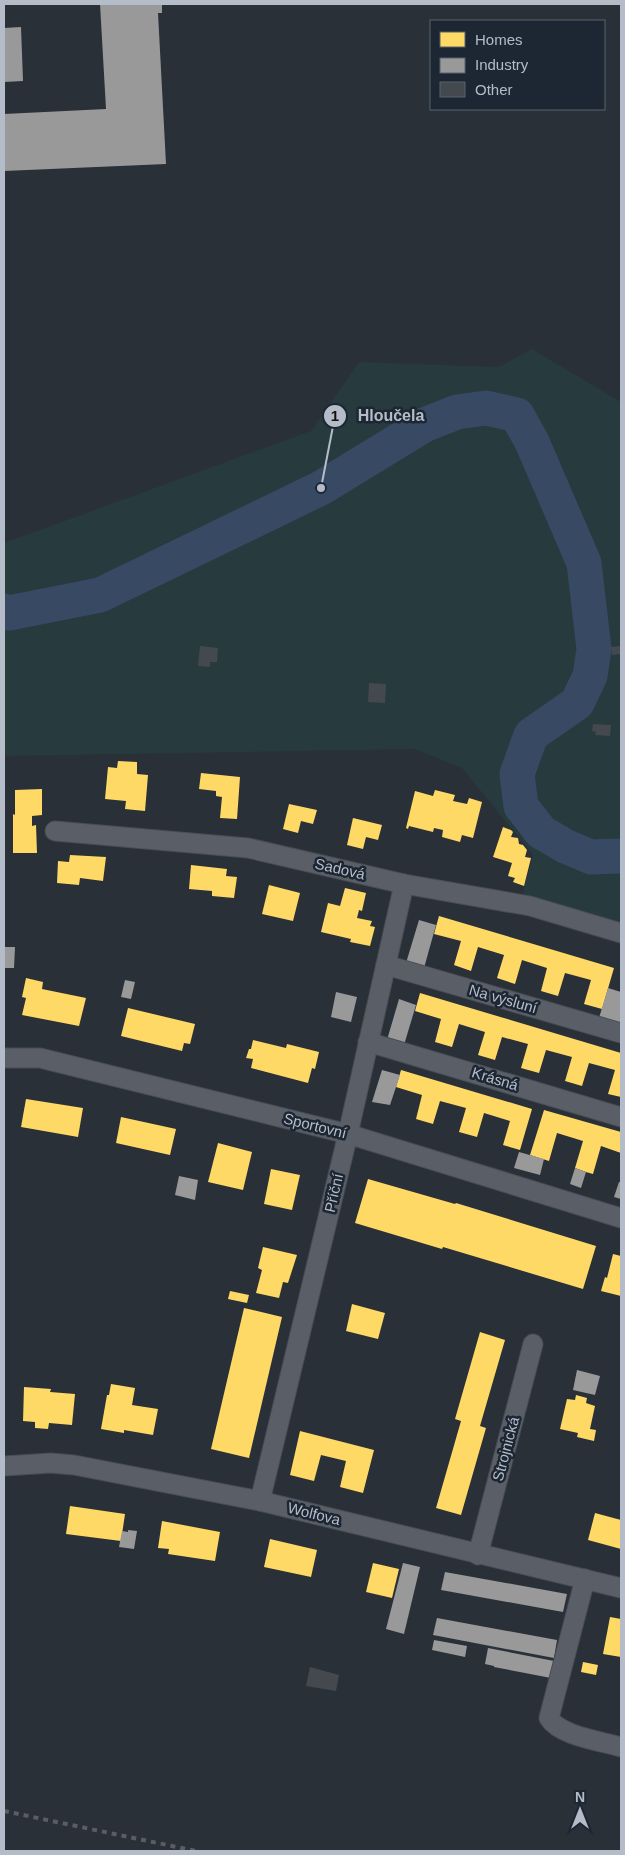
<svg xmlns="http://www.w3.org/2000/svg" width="625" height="1855" font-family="Helvetica,sans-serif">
  <rect width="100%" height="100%" fill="#2a3038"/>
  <polygon fill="#273a3e" points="532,349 621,402 621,926 522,896 533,855 462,768 415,749 4,756 4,543 311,431 359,362 499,367"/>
  <g fill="#ffd966">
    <polygon points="118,761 137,762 137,774 148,775 145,811 125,809 126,801 105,799 108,767 117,768"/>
    <polygon points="201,773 240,777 237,819 220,818 222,797 216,796 216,791 199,789"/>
    <polygon points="42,789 42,815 32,816 32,826 36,825 37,853 13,853 13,814 15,815 15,790"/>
    <polygon points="435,790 455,795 453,801 467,804 469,798 482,802 473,838 462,835 460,842 442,837 443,830 434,828 433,832 409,826 408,829 406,828 415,791 433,796"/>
    <polygon points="289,804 317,810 313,824 301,821 298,833 283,829"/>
    <polygon points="353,818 382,825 378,840 366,837 363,849 347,845"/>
    <polygon points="503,827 511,830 513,832 511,837 518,838 519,844 523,845 527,850 525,857 531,858 524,886 513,882 515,878 508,876 512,863 493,857"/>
    <polygon points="70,855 106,857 103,881 80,878 79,885 57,883 58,861 69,862"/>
    <polygon points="191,865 227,869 226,876 237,877 234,898 212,896 212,891 189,889"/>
    <polygon points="269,885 300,893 293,921 262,914"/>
    <polygon points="345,888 366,893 362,911 359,910 357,918 372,921 370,926 375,927 370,946 350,942 351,939 321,932 328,903 340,906"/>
    <polygon points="439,916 614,968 602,1009 584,1004 591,980 565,973 558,996 541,991 547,968 522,960 515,984 497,978 504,955 478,947 471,971 454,965 461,941 434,934"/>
    <polygon points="26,978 43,982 42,989 86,998 79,1026 22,1015 26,998 22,997"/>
    <polygon points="420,993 621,1053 621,1097 608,1094 615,1070 589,1063 582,1086 565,1081 572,1057 546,1050 539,1073 521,1068 528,1044 502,1037 495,1060 478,1055 485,1032 459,1024 452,1047 435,1042 441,1019 415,1011"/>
    <polygon points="128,1008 195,1024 190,1044 184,1043 182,1051 121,1036"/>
    <polygon points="253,1040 286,1048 287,1044 319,1052 315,1069 312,1068 308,1083 251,1068 253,1059 246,1058 249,1049 251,1049"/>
    <polygon points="401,1070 532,1109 520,1150 503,1145 510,1121 484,1113 477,1137 459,1132 466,1108 440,1101 433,1124 416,1119 422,1095 396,1087"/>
    <polygon points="26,1099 83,1108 78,1137 21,1127"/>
    <polygon points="544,1110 621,1132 621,1153 601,1146 593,1174 586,1172 575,1168 583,1141 557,1133 549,1161 530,1155"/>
    <polygon points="121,1117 176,1129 170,1155 116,1143"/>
    <polygon points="218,1143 252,1152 243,1190 208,1182"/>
    <polygon points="271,1169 300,1175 292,1210 264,1204"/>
    <polygon points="368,1179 455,1204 456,1203 596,1246 583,1289 443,1247 442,1249 355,1223"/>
    <polygon points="263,1247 297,1255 288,1283 283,1282 279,1298 256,1293 262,1270 258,1268"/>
    <polygon points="613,1254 621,1256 621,1296 601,1291 605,1277 607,1278"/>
    <polygon points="230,1291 249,1295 247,1303 228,1299"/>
    <polygon points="352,1304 385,1313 378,1339 346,1331"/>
    <polygon points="244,1308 282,1317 249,1458 211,1449"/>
    <polygon points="480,1332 505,1340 480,1426 486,1428 461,1515 436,1508 461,1421 455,1419"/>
    <polygon points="111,1384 135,1388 132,1405 158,1409 153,1435 124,1430 124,1433 101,1429 107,1395 109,1395"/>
    <polygon points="24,1387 51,1389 50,1392 75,1394 72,1425 49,1423 48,1429 35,1428 35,1422 23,1421"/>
    <polygon points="576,1395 587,1398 586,1403 595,1406 590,1429 596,1430 594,1441 577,1437 578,1433 560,1429 567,1399 575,1400"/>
    <polygon points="300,1431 374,1450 363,1493 340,1487 346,1461 321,1455 314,1481 290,1475"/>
    <polygon points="70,1506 125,1514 121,1541 66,1534"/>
    <polygon points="595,1513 621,1520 621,1549 588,1540"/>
    <polygon points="162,1521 220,1532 215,1561 168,1554 169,1549 158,1548"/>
    <polygon points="270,1539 317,1550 311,1577 264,1567"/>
    <polygon points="373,1563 399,1569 392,1598 366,1592"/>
    <polygon points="610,1617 621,1619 621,1657 603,1654"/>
    <polygon points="583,1662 598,1665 596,1675 581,1672"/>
  </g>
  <g fill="#999">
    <polygon points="100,4 162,4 162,13 158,13 166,164 4,171 4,114 106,109"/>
    <polygon points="21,27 23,81 4,82 4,28"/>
    <polygon points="419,920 436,925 424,968 406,963"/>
    <polygon points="4,947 15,947 14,968 4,968"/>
    <polygon points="125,980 135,982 131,999 121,997"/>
    <polygon points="608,988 621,992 621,1023 599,1018"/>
    <polygon points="336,992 357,997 351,1022 331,1017"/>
    <polygon points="399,999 416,1005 404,1045 387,1040"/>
    <polygon points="382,1070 400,1075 390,1105 372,1102"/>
    <polygon points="519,1152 544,1159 540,1175 514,1168"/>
    <polygon points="575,1168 586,1172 581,1188 570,1184"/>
    <polygon points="179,1176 198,1180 195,1200 175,1195"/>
    <polygon points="619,1182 621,1182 621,1199 614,1197"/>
    <polygon points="577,1370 600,1376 595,1395 573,1390"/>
    <polygon points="128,1530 137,1531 134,1549 119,1547 122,1531 128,1532"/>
    <polygon points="403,1563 420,1567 404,1634 386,1629"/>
    <polygon points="445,1572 567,1594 563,1612 441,1590"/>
    <polygon points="437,1618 557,1640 554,1658 433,1635"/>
    <polygon points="434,1640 467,1646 465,1657 432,1650"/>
    <polygon points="488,1648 554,1661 551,1678 494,1667 494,1666 485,1664"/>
  </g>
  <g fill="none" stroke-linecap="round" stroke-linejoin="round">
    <polyline stroke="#384963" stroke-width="35" points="4,611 9,613 100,595 321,488 424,425 457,412 486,408 517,415 532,442 584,563 594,649 590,676 577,703 531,735 517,774 521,806 541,832 565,846 591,857 621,856"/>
  </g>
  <g fill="#444950">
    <polygon points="200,646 218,648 217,662 210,662 210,667 198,666"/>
    <polygon points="621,646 621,654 612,655 611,647"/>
    <polygon points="369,683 386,684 385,703 368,702"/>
    <polygon points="593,724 611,725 610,736 595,735 596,732 592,731"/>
    <polygon points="310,1667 339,1675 336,1691 306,1686"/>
  </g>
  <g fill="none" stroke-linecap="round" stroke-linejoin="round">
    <g stroke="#484c53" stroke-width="21">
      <g id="minor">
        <polyline points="55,831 248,848 404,884 530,906 621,933"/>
        <polyline points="386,965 621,1033"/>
        <polyline points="368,1042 621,1117"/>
        <polyline points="4,1058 40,1058 348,1134 621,1218"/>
        <polyline points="4,1466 51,1463 74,1465 260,1501 621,1588"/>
        <polyline points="260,1501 348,1134 404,884"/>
        <polyline points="478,1555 533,1344"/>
        <path d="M585 1579 549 1718C560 1736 601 1741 621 1747"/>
      </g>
    </g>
    <use href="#minor" stroke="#5a5e66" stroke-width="19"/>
    <polyline stroke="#595d64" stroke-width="4" stroke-dasharray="5 5" stroke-linecap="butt" points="4,1811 196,1851"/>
  </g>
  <g text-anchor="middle" stroke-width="5" stroke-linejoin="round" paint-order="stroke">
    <g font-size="15" fill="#b4bcc9" stroke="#1d2633">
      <text transform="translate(340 869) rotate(13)" y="5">Sadová</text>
      <text transform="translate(503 999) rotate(16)" y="5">Na výsluní</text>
      <text transform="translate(495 1079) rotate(17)" y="5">Krásná</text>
      <text transform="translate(315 1126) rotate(14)" y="5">Sportovní</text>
      <text transform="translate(334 1193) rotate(-77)" y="5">Příční</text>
      <text transform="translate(506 1449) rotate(-75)" y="5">Strojnická</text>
      <text transform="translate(314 1514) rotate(14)" y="5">Wolfova</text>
    </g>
  </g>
  <path fill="none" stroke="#b4bcc9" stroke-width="2" d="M321 488L335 416"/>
  <g fill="#b4bcc9" stroke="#1d2633" stroke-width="2">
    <circle cx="321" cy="488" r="5"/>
    <circle cx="335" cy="416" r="12"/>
  </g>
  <g font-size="15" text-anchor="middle" font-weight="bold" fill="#111">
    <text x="335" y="421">1</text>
  </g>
  <g font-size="16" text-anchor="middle" font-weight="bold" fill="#b4bcc9" stroke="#1d2633" stroke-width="5" stroke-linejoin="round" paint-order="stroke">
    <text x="391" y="421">Hloučela</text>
  </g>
  <rect width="625" height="1855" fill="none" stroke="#b4bcc9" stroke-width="10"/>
  <rect x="430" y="20" width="175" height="90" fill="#1d2633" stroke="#59626f"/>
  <rect x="440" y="32" width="25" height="15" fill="#ffd966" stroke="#59626f"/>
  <text x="475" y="45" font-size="15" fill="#b4bcc9">Homes</text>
  <rect x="440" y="58" width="25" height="15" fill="#999999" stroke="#59626f"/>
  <text x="475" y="70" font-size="15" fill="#b4bcc9">Industry</text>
  <rect x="440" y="82" width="25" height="15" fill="#444950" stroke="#59626f"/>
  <text x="475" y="95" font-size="15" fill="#b4bcc9">Other</text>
  <g transform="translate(580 1810)" stroke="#1d2633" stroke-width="4" paint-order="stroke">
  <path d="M0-4L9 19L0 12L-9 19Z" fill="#b4bcc9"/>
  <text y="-8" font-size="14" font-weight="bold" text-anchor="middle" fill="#b4bcc9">N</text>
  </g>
</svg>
